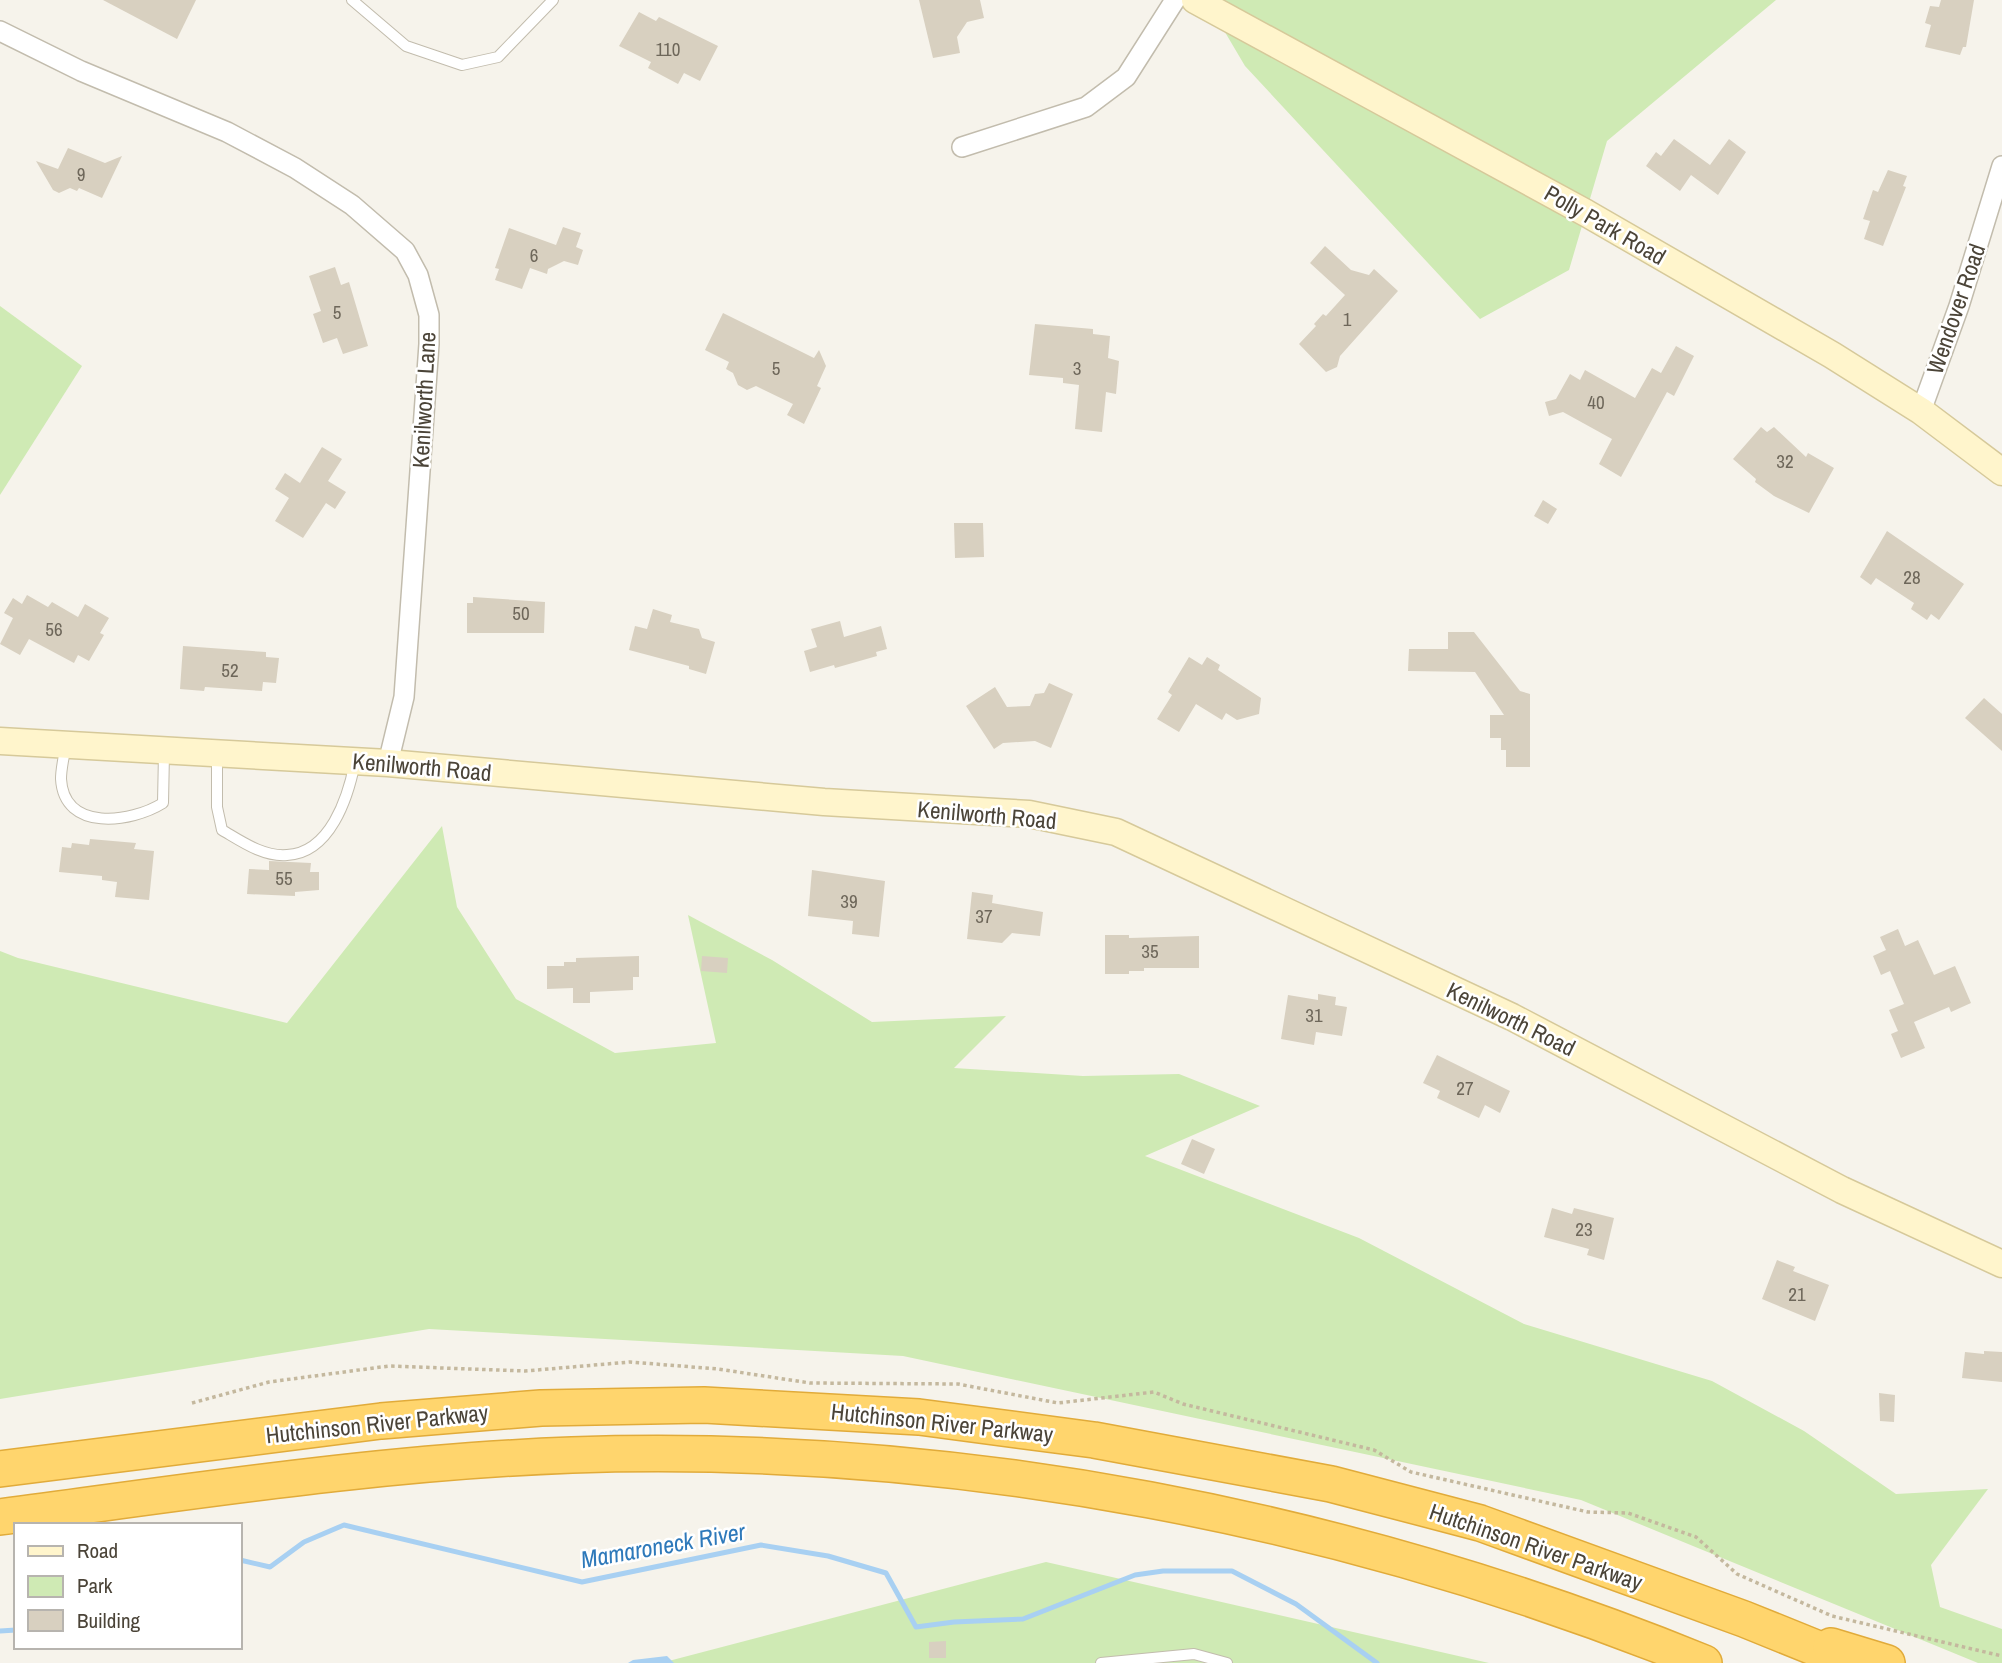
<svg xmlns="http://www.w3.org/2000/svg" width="2002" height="1663" font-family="'Archivo Narrow',sans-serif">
  <rect width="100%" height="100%" fill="#f6f3eb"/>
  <g fill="#cfeab4">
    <polygon points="1206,0 1776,0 1607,141 1569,270 1480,319 1245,66"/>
    <polygon points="0,306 82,366 0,495"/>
    <polygon points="442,826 457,907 516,999 615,1053 716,1043 688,915 772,960 872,1022 1006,1016 954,1068 1083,1076 1179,1074 1260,1106 1145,1156 1359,1238 1524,1324 1712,1381 1804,1431 1896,1494 1988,1489 1931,1565 1940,1607 2002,1629 2002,1663 1978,1663 1581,1500 903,1356 429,1329 0,1399 0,951 18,958 287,1023"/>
    <polygon points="1046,1562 1489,1663 661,1663"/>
  </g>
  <polygon fill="#a8d0f2" points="667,1656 674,1663 628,1663 633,1660"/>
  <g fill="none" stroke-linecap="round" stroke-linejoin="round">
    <g stroke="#a8d0f2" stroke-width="5">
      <polyline points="240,1560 270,1567 304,1542 344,1525 582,1582 761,1545 828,1556 886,1573 916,1627 954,1622 1023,1619 1135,1575 1163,1571 1232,1571 1296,1604 1377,1663"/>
      <polyline points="0,1631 16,1630"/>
    </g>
  </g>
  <g fill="#d8d0c0">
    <polygon points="103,0 196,0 177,39"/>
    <polygon points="919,0 980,0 984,18 967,22 957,37 960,53 933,58"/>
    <polygon points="1941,0 1974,0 1966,47 1963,47 1960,55 1925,47 1931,25 1925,23 1930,6 1939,7"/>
    <polygon points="639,12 656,21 659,17 718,46 700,81 684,73 678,84 648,68 651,62 619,46"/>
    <polygon points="1674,139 1710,165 1729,139 1746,152 1718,195 1691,175 1680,191 1646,166 1656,152 1661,156"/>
    <polygon points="68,148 105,163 122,156 102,198 79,188 77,191 70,188 59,193 53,190 36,161 58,169"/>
    <polygon points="1888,170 1907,176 1903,186 1906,187 1883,246 1864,239 1870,221 1863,219 1873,190 1878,192"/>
    <polygon points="563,227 581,233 576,247 583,250 578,265 564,261 548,269 547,274 530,268 522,289 495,280 499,269 495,268 509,228 556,245"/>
    <polygon points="1325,246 1351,270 1369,275 1374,269 1398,291 1340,356 1337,367 1326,372 1299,344 1316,326 1314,324 1323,314 1326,316 1345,295 1310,263"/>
    <polygon points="335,267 341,285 349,282 368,346 343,354 337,338 323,343 313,314 321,311 309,276"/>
    <polygon points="723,313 814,358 819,350 826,366 817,386 821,388 804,424 787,415 793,404 756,386 747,390 738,385 733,373 726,369 729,362 705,350"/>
    <polygon points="1035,324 1093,329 1093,334 1110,336 1108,358 1119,361 1116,394 1106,392 1102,432 1075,429 1079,385 1063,383 1063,378 1029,375"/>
    <polygon points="1676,346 1694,356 1674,396 1667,392 1621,477 1599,464 1612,439 1563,412 1549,416 1545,402 1556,399 1570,374 1580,380 1585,370 1635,398 1652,368 1661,373"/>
    <polygon points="1761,427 1767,432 1774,427 1806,457 1808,453 1834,468 1809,513 1774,496 1755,482 1756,479 1733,459"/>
    <polygon points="322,447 342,459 328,481 346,492 335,509 326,503 303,538 275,521 289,498 275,489 285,473 300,483"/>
    <polygon points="1543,500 1557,509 1548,524 1534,516"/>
    <polygon points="954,523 983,523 984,557 955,558"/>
    <polygon points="1887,531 1964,584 1939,620 1931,614 1927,620 1911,609 1914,603 1876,578 1871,585 1860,577"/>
    <polygon points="27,595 48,607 52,602 78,617 85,604 109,618 100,633 104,635 89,661 78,655 74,663 29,639 20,655 0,644 13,618 4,613 13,598 22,604"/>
    <polygon points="473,597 545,602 544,633 467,633 467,603 473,603"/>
    <polygon points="653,609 672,615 670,622 699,629 702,638 715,642 706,674 689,669 689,666 629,650 635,626 647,629"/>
    <polygon points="840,621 844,637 881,626 887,649 876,652 877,656 835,668 834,665 810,672 804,651 817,647 811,629"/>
    <polygon points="1448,632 1474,632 1520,691 1530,694 1530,767 1506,767 1506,750 1501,750 1501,738 1490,738 1490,715 1504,715 1475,672 1408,671 1409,649 1448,649"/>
    <polygon points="183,646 266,652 266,657 279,658 276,683 263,682 262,691 205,687 204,691 180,689"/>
    <polygon points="1189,657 1202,665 1207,657 1220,665 1218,670 1261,698 1259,714 1237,720 1226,713 1222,720 1196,704 1179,732 1157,719 1172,695 1168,692"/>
    <polygon points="1049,683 1073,694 1051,748 1035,741 1003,743 994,749 966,706 995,687 1007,707 1030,706 1035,694 1044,693"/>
    <polygon points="1984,698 2002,714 2002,751 1965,718"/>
    <polygon points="90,839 136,843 134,849 154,851 149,900 115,897 117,882 102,880 102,876 59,872 62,847 71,848 72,843 89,845"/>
    <polygon points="269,861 311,863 310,872 319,872 319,890 295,892 295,896 247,894 249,869 269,870"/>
    <polygon points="812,870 885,881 879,937 852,934 853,921 808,916"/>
    <polygon points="972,892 993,895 992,903 1043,912 1040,936 1012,933 1002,943 967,939"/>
    <polygon points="1898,929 1905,946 1918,940 1934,975 1955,966 1971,1003 1951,1012 1949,1007 1914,1022 1925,1048 1901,1058 1891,1034 1898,1031 1889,1010 1904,1004 1890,971 1881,975 1873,956 1886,950 1880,937"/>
    <polygon points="1105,935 1129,935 1129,938 1199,936 1199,968 1144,968 1144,971 1129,971 1129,974 1105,974"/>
    <polygon points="639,956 639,977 633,977 633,990 590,992 590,1003 573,1003 573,988 547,989 547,966 564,966 564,962 576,962 576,958"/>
    <polygon points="702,956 728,958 727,973 701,971"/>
    <polygon points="1318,994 1336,997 1335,1005 1347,1007 1342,1036 1316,1032 1314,1045 1281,1039 1288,995 1318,1000"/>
    <polygon points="1437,1055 1510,1091 1500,1113 1485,1105 1479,1118 1437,1098 1440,1091 1423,1083"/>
    <polygon points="1192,1139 1215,1149 1204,1174 1181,1164"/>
    <polygon points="1552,1208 1572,1214 1574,1208 1614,1218 1604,1260 1587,1255 1589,1249 1544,1237"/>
    <polygon points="1777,1260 1795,1267 1793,1271 1829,1285 1815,1321 1762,1299"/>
    <polygon points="1984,1351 2002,1352 2002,1382 1962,1378 1965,1352 1984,1354"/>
    <polygon points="1879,1393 1895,1395 1894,1422 1880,1421"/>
    <polygon points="946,1641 946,1658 929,1658 929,1642"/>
  </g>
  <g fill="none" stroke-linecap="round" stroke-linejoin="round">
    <g stroke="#c2bcad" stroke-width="12">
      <g id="lane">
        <polyline points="352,0 406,46 462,65 498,57 553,0"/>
        <path d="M66 745C64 756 61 768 61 779 64 832 131 823 163 803L164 753"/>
        <path d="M217 754V807L222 830C241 841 263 857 287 855 330 853 348 798 355 762"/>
        <polyline points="1101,1663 1194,1654 1227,1663"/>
      </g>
    </g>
    <g stroke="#c2bcad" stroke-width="22">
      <g id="street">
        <polyline points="0,31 81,71 227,132 295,168 352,205 405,251 418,275 429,315 429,344 404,697 388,763"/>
        <polyline points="962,147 1086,107 1126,77 1175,0"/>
        <polyline points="1921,411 1959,306 2002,166"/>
      </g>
    </g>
    <g stroke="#d6c99a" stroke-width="29">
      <g id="secondary">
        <polyline points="1195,0 1586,213 1832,355 1921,411 2002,472"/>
        <polyline points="0,741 388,763 824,802 1029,814 1116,832 1512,1017 1842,1190 2002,1264"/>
      </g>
    </g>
    <g stroke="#e1ab3a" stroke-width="38">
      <g id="highway">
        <polyline points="0,1469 381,1421 541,1408 704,1405 919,1417 1094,1440 1331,1484 1480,1523 1744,1619 1853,1663"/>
        <path d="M0 1517C190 1492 380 1462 572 1455 958 1442 1347 1518 1704 1663"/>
        <polyline points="1831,1646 1887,1663"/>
      </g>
    </g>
    <polyline stroke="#c4b89e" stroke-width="3.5" stroke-dasharray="3.5 3.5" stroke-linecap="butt" points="192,1403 269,1382 389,1366 525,1371 630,1362 718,1369 810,1383 958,1384 1058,1403 1154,1392 1183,1404 1374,1450 1411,1472 1588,1512 1628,1513 1696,1537 1737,1574 1832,1616 2002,1656"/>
    <use href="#lane" stroke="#fff" stroke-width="10"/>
    <use href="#street" stroke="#fff" stroke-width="19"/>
    <use href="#secondary" stroke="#fff5cc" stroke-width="26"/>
    <use href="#highway" stroke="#ffd56d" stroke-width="35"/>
  </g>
  <g text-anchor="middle" stroke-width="5" stroke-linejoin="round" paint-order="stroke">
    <g font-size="19" fill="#6e675a">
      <text x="668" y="56">110</text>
      <text x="81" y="181">9</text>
      <text x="534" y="262">6</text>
      <text x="337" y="319">5</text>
      <text x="1347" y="326">1</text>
      <text x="776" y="375">5</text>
      <text x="1077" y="375">3</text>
      <text x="1596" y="409">40</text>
      <text x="1785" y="468">32</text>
      <text x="1912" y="584">28</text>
      <text x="521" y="620">50</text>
      <text x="54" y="636">56</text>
      <text x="230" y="677">52</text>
      <text x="284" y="885">55</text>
      <text x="849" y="908">39</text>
      <text x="984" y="923">37</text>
      <text x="1150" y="958">35</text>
      <text x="1314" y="1022">31</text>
      <text x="1465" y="1095">27</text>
      <text x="1584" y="1236">23</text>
      <text x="1797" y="1301">21</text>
    </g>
    <g font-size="23" fill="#4b4438" stroke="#fff">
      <text transform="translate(1605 225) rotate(30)" y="8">Polly Park Road</text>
      <text transform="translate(1956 309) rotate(-71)" y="8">Wendover Road</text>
      <text transform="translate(424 400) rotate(-87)" y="8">Kenilworth Lane</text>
      <text transform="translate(422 767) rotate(5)" y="8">Kenilworth Road</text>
      <text transform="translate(987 815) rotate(5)" y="8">Kenilworth Road</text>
      <text transform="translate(1511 1019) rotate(26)" y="8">Kenilworth Road</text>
      <text transform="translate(942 1423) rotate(6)" y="8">Hutchinson River Parkway</text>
      <text transform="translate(377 1424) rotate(-6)" y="8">Hutchinson River Parkway</text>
      <text transform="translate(1536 1547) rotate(19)" y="8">Hutchinson River Parkway</text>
    </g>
    <g font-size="24" font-style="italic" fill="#2e79ba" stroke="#fff">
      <text transform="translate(663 1546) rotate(-10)" y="8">Mamaroneck River</text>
    </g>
  </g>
  <rect x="14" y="1523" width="228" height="126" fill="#ffffff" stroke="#b7b4af" stroke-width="2"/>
  <rect x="28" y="1546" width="35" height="10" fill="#fff5cc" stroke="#b7b4af" stroke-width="2"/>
  <text x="77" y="1558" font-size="21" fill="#4b4438">Road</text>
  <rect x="28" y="1576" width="35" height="21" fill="#cfeab4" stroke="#b7b4af" stroke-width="2"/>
  <text x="77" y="1593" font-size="21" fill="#4b4438">Park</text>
  <rect x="28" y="1610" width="35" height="21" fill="#d8d0c0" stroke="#b7b4af" stroke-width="2"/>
  <text x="77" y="1628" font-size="21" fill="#4b4438">Building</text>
</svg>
